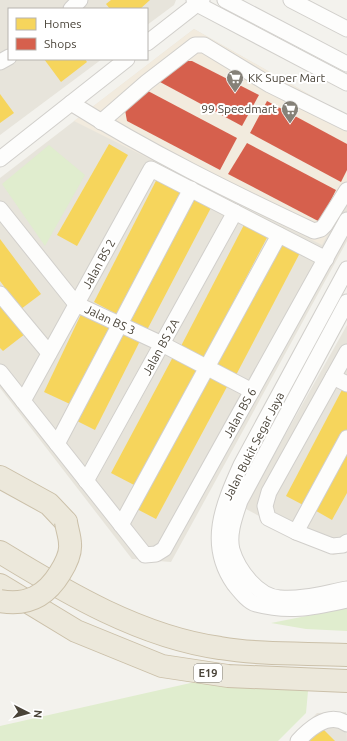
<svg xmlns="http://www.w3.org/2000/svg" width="347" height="741" font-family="Ubuntu,sans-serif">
  <rect width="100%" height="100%" fill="#f3f2ed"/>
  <g fill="#e7e4db">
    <polygon points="0,0 176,0 174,5 147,25 147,9 9,9 9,59 102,59 0,135"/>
    <polygon points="194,29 347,116 347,241 171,562 132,559 0,388 0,178"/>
    <polygon points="347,325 347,552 333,555 244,508"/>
    <polygon points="346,712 347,741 290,741 317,713"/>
  </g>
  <polygon fill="#f2ebde" points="194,29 347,116 347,200 322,245 74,121"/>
  <g fill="#e0edce">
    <polygon points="49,145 85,175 45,246 2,184"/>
    <polygon points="347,608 347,631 306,629 271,623"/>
    <polygon points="195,682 308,691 306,713 278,741 0,741 0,726"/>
  </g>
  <g fill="#f6d55c">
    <polygon points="111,0 150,0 140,9 110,9 106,4"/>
    <polygon points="44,59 85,59 87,62 61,82"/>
    <polygon points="0,94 14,113 0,123"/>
    <polygon points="109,144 128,155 77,246 57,235"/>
    <polygon points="160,173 186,187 120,316 94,302"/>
    <polygon points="193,190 214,202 147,330 125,318"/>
    <polygon points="247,219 270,232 203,360 180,348"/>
    <polygon points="281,238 302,249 235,377 213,365"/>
    <polygon points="0,239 41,294 21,309 0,281"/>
    <polygon points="0,302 25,334 3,351 0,348"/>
    <polygon points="84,308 112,322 72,405 44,392"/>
    <polygon points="120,326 142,337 95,430 73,419"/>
    <polygon points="174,355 199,368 136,486 111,473"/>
    <polygon points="206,371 229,383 156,519 133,507"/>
    <polygon points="344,386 347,387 347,430 307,507 286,496"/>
    <polygon points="347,444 347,493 332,520 311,508"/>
    <polygon points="320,726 335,741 306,741"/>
  </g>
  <g fill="#d6604d">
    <polygon points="181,61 192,61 259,95 242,126 160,82"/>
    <polygon points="148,91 237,138 220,170 127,121 125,110"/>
    <polygon points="267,101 347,144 347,170 341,182 250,133"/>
    <polygon points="247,143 336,190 320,222 228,174"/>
  </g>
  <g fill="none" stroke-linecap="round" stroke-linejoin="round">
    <g stroke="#d1cfcb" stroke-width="17">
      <g id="minor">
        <polyline points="194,0 197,4 347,83"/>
        <polyline points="225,0 347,64"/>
        <polyline points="291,0 347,29"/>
        <polyline points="71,9 80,0"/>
        <polyline points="147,43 202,0"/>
        <polyline points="0,62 9,57"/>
        <path d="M71 103C149 152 231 192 314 231L321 229 325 225 347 190"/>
        <polyline points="101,122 147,82 195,45 204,45 270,85 347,123"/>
        <polyline points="0,159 127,59"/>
        <polyline points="0,209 76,304 162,344 252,391"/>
        <path d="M347 269 241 465C223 505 206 544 234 584 239 590 248 602 256 604 290 613 314 607 347 600"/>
        <polyline points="0,294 49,353"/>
        <path d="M347 302 240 501C235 516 228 534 232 550 238 570 258 597 280 598 302 600 325 593 347 589"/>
        <polyline points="347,352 269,492 265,506 268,518 296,532 332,546 343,545 347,542"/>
        <polyline points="0,372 145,555 156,554 164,549 347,220"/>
        <polyline points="333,377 347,384"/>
        <polyline points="23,401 151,169 326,259"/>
        <polyline points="57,444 191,189"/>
        <polyline points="86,481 235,212"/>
        <polyline points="121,525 279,235"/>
        <polyline points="296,532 347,438"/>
        <path d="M298 741C310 728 329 711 347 724"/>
      </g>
    </g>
    <g stroke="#cbc0a9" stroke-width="24">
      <g id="highway">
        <polyline points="0,477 49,504 66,522"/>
        <path d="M0 552C67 593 141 637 220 648 262 655 305 653 347 655"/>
        <polyline points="0,585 76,631 162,666 228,676 347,681"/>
      </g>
    </g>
    <use href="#minor" stroke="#fdfdfc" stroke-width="15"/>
    <use href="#highway" stroke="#ece8db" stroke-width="22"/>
    <g stroke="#cbc0a9" stroke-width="24" stroke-linecap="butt">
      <path id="highway-bridge" d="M0 601C27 606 46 596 60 573 65 565 71 553 70 544 70 537 67 529 66 522"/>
    </g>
    <use href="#highway-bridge" stroke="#ece8db" stroke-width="22"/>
  </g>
  <defs>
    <g id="supermarket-pin" transform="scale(0.9)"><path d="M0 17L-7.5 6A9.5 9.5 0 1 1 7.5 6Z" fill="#858178" stroke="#fff"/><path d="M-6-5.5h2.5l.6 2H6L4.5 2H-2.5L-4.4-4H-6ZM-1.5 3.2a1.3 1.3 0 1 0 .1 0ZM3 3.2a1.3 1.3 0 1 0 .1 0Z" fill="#fff"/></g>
  </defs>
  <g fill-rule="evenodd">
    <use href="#supermarket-pin" x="235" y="78"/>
    <use href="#supermarket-pin" x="290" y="109"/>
  </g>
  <g text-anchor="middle" stroke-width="4" stroke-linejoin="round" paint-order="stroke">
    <rect fill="#fff" stroke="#807c74" stroke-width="1" x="194" y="664" width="28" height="18" rx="3"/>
    <g font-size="11" font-weight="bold" fill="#4a4439">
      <text x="208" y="677">E19</text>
    </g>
    <g font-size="12" fill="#4a4439" stroke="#fff" text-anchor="start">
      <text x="248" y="82">KK Super Mart</text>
      <text x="277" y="113" text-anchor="end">99 Speedmart</text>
    </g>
    <g font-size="12" fill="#4a4439" stroke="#fff">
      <text transform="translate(99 264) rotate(-61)" y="4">Jalan BS 2</text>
      <text transform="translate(110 320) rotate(25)" y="4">Jalan BS 3</text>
      <text transform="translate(161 347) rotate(-61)" y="4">Jalan BS 2A</text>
      <text transform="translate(240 413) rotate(-61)" y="4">Jalan BS 6</text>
      <text transform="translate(254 446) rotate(-63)" y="4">Jalan Bukit Segar Jaya</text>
    </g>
  </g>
  <rect x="8" y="8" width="140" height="52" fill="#ffffff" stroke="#b7b4b0"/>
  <rect x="16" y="18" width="20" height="12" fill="#f6d55c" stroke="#b7b4b0"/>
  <text x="44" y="28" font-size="12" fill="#4a4439">Homes</text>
  <rect x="16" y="38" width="20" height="12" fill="#d6604d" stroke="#b7b4b0"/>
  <text x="44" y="48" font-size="12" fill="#4a4439">Shops</text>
  <g transform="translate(28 713) rotate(96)" stroke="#ffffff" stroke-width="3" paint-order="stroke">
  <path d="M0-3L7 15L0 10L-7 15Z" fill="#4a4439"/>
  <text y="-6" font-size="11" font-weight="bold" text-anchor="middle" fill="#4a4439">N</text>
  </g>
</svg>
